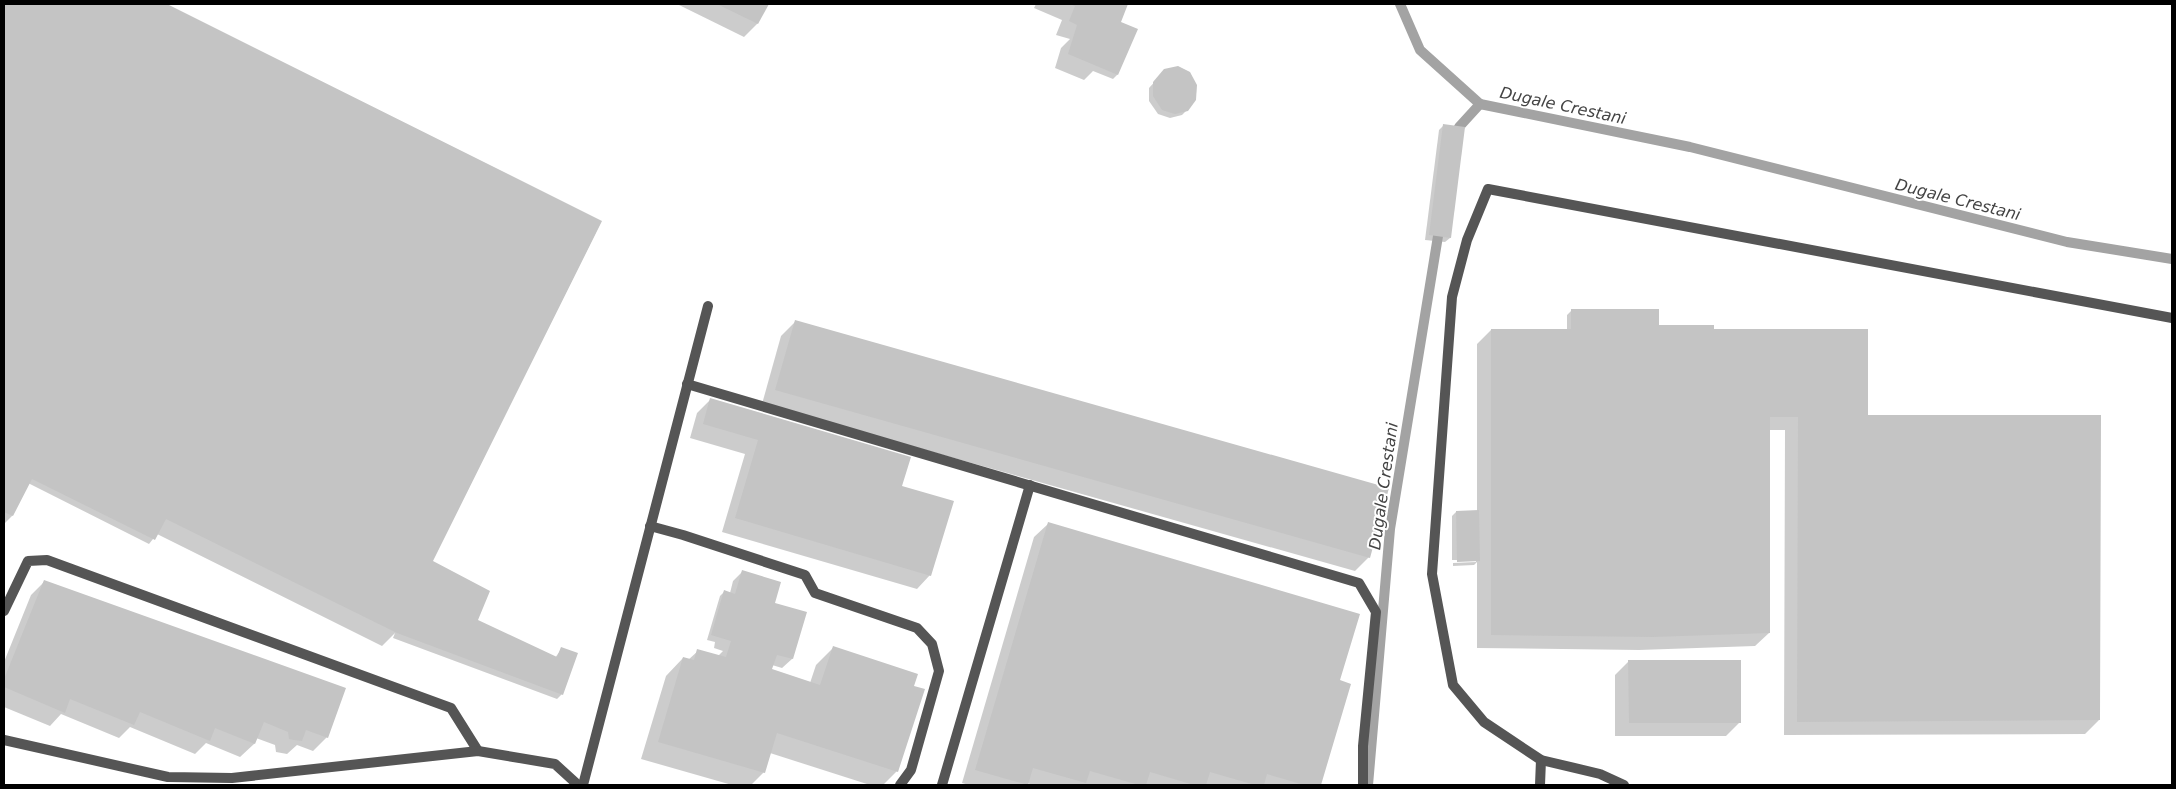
<svg xmlns="http://www.w3.org/2000/svg" width="2176" height="789" font-family="'DejaVu Sans',sans-serif">
  <rect width="100%" height="100%" fill="#fff"/>
  <g fill="#0003">
    <polygon points="4,4 164,4 601,222 429,566 476,621 555,658 562,648 562,694 557,699 393,638 395,633 382,646 157,534 149,544 28,483 12,516 4,524"/>
    <polygon points="677,4 768,4 757,24 744,37"/>
    <polygon points="1036,4 1127,4 1119,23 1136,30 1117,75 1113,79 1093,71 1084,80 1055,68 1061,48 1070,39 1056,35 1062,20 1034,8"/>
    <polygon points="1160,76 1187,110 1182,115 1170,118 1158,114 1149,101 1149,88"/>
    <polygon points="1444,125 1450,238 1445,242 1425,240 1439,130"/>
    <polygon points="1572,310 1657,328 1713,330 1867,416 2099,720 2085,734 1784,735 1785,430 1769,430 1769,633 1755,646 1639,650 1477,648 1477,562 1474,565 1453,566 1453,563 1476,562 1476,560 1452,560 1452,516 1456,512 1477,511 1477,344 1491,330 1567,330 1567,315"/>
    <polygon points="795,322 1369,557 1355,571 762,404 781,336"/>
    <polygon points="711,399 901,486 930,575 917,589 722,532 745,454 690,438 697,413"/>
    <polygon points="1048,524 1339,681 1350,684 1320,785 1033,785 1027,783 1026,785 969,785 962,783 1034,537"/>
    <polygon points="742,572 773,603 805,613 792,659 782,668 772,665 771,670 810,683 816,665 833,648 912,687 897,771 883,785 870,785 770,753 764,772 751,785 732,785 641,759 666,676 683,658 688,660 698,651 718,656 723,651 714,648 715,642 707,640 720,596 724,592 730,593 733,581"/>
    <polygon points="45,581 327,737 313,751 297,745 287,754 276,752 275,745 256,738 254,744 240,757 206,743 195,754 130,727 119,738 61,714 50,726 4,707 4,662 31,595"/>
    <polygon points="1629,661 1740,722 1726,736 1615,736 1615,675"/>
  </g>
  <g fill="none" stroke-linecap="round" stroke-linejoin="round">
    <g stroke="#a3a3a3" stroke-width="10">
      <polyline points="1400,4 1420,50 1480,104"/>
      <polyline points="1457,138 1459,127 1480,104 1690,147 2067,242 2172,259"/>
      <polyline points="1368,785 1390,529 1440,224"/>
    </g>
  </g>
  <g fill="#c4c4c4">
    <polygon points="4,4 167,4 602,221 433,561 490,591 478,620 557,657 561,647 578,653 563,695 397,633 166,519 155,540 32,479 13,516 4,512"/>
    <polygon points="717,4 769,4 758,24"/>
    <polygon points="1070,4 1128,4 1121,22 1138,29 1118,75 1068,54 1077,25 1069,21 1075,6"/>
    <polygon points="1178,66 1190,72 1197,85 1196,100 1188,111 1175,114 1162,110 1153,96 1153,82 1164,69"/>
    <polygon points="1443,124 1465,127 1451,238 1429,235"/>
    <polygon points="1571,309 1659,309 1659,325 1714,325 1714,329 1868,329 1868,415 2101,415 2100,720 1797,722 1798,417 1770,417 1770,633 1653,637 1491,635 1491,329 1571,329"/>
    <polygon points="795,320 1389,488 1370,558 775,390"/>
    <polygon points="710,398 911,457 902,486 954,501 931,576 735,518 758,440 703,424"/>
    <polygon points="1479,510 1480,561 1457,562 1456,511"/>
    <polygon points="1048,522 1360,614 1340,680 1351,684 1321,785 1304,785 1267,774 1264,785 1255,785 1210,772 1206,785 1194,785 1150,772 1146,785 1139,785 1090,771 1086,783 1033,768 1028,785 975,770"/>
    <polygon points="742,570 781,582 775,603 807,612 793,659 777,655 772,669 820,685 833,646 918,674 914,686 925,689 898,772 777,733 765,773 658,742 683,657 694,660 697,649 726,657 731,641 711,635 724,590 735,594"/>
    <polygon points="44,580 346,688 328,738 306,730 302,741 294,740 289,739 288,732 264,722 255,744 215,728 210,741 140,712 134,725 70,699 65,713 4,687 4,679"/>
    <polygon points="1628,660 1741,660 1741,723 1629,723"/>
  </g>
  <g fill="none" stroke-linecap="round" stroke-linejoin="round">
    <g stroke="#555" stroke-width="10">
      <polyline points="687,384 1359,583 1376,612 1363,746 1363,785"/>
      <polyline points="650,526 683,535 805,575 815,593 917,628 932,644 939,671 911,770 900,785"/>
      <polyline points="4,611 28,561 47,560 451,708 478,751"/>
      <polyline points="4,740 168,777 232,778 478,751 555,764 578,785"/>
      <polyline points="583,785 708,306"/>
      <polyline points="942,785 1030,485"/>
      <polyline points="1540,785 1541,760"/>
      <polyline points="1624,785 1600,774 1541,760 1484,722 1453,685 1432,574 1452,297 1467,240 1488,189 2172,318"/>
    </g>
  </g>
  <g text-anchor="middle" stroke-width="4" stroke-linejoin="round" paint-order="stroke">
    <g font-size="16" font-style="italic" fill="#444" stroke="#fff">
      <text transform="translate(1563 105) rotate(12)" y="6">Dugale Crestani</text>
      <text transform="translate(1958 199) rotate(14)" y="6">Dugale Crestani</text>
      <text transform="translate(1383 486) rotate(-82)" y="6">Dugale Crestani</text>
    </g>
  </g>
  <rect width="2176" height="789" fill="none" stroke="#000000" stroke-width="10"/>
</svg>
